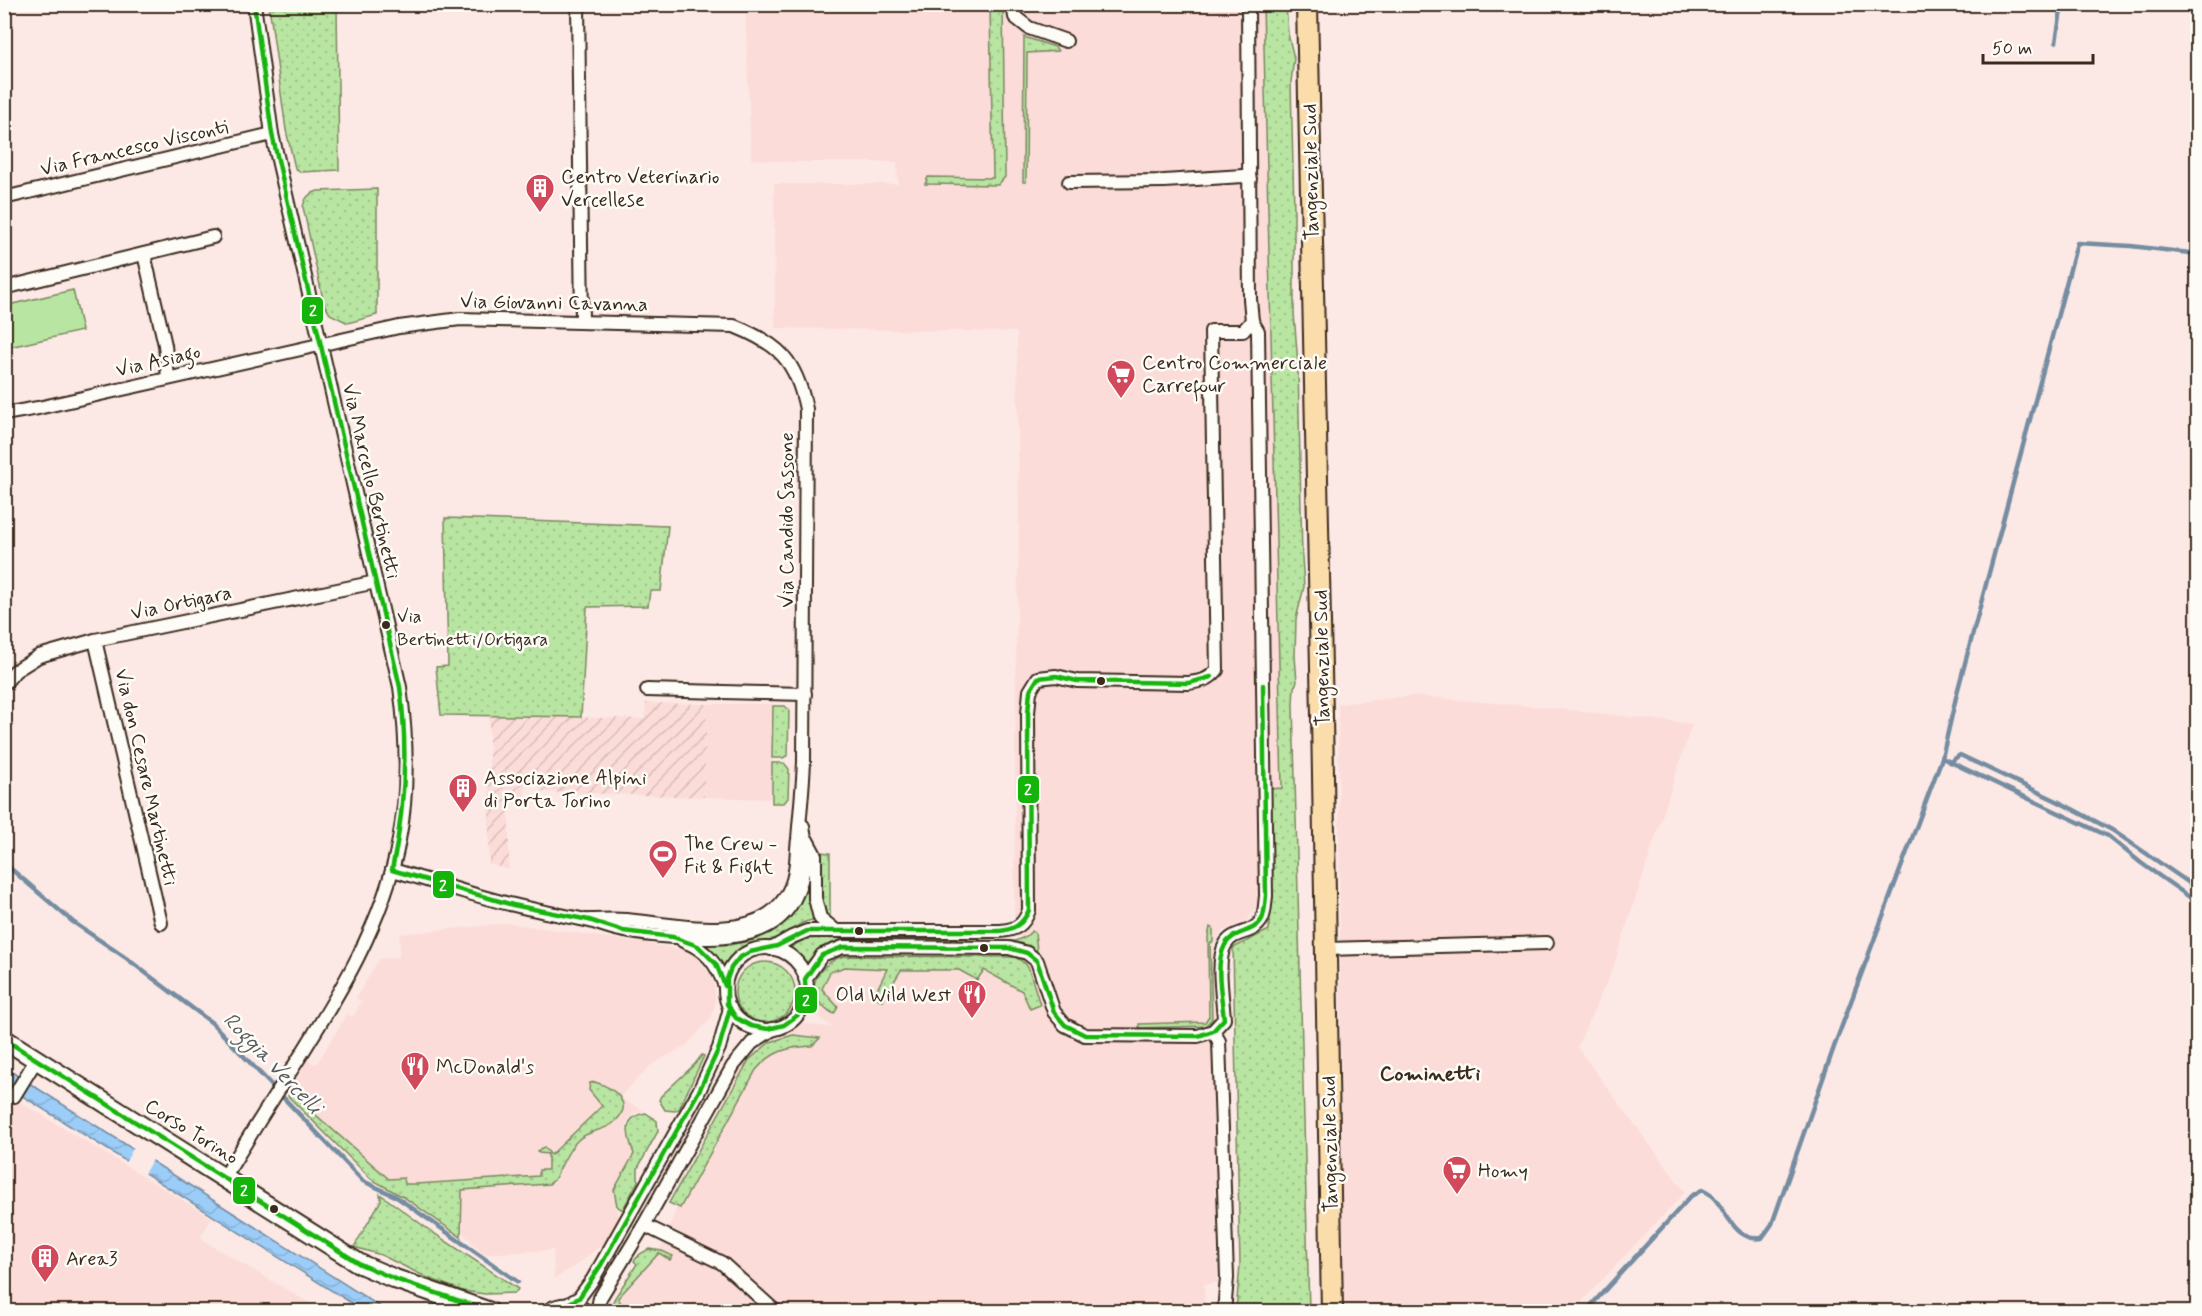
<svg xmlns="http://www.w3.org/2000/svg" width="2202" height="1316" font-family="Mynerve,sans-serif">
  <defs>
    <pattern id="industrial-furrows" width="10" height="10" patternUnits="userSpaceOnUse" patternTransform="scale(1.5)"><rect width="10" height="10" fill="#fbdcd8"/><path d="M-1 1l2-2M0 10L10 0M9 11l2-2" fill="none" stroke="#d8bdb9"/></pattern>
    <pattern id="grass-dots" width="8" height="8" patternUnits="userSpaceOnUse" patternTransform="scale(1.5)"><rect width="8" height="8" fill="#b9e5a2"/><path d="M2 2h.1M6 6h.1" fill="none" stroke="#a0c58b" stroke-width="1.8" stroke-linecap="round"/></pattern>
    <pattern id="water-waves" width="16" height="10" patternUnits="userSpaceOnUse" patternTransform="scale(1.5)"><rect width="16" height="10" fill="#9bcdf8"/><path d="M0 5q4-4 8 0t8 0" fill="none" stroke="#86b0d4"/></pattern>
  </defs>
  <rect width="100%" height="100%" fill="#fce9e5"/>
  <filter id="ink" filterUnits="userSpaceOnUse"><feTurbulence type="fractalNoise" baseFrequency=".0167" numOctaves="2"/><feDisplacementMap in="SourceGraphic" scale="12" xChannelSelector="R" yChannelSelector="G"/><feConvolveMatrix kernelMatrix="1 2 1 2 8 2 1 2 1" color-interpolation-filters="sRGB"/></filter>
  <g filter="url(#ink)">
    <g fill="#fbdcd8">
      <polygon points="745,5 1263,5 1282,789 1257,790 1259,902 1248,920 1223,931 1214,946 1213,1102 1218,1283 1204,1284 1205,1311 619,1312 622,1305 617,1298 659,1252 707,1133 746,1060 801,1023 833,1028 810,1010 818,1001 834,1014 838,1007 822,989 830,972 845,967 888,969 874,996 901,970 905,969 959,970 977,980 983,969 1022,991 1040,1005 1014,919 1016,660 1019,536 1017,332 775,328 774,184 898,184 897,162 787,162 751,159"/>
      <polygon points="1412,696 1542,707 1692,724 1613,968 1577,1047 1685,1192 1573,1311 1343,1311 1338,704"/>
      <polygon points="707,704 773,704 772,799 704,797"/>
      <polygon points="509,923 681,949 697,958 711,975 715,991 715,1005 711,1018 687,1045 651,1065 620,1097 615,1090 595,1082 589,1090 602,1106 551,1156 548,1153 549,1170 539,1176 404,1184 404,1178 389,1179 307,1107 313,1100 297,1087 290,1092 307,1060 314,1064 318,1062 347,1014 353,1017 361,1002 356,998 379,959 399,957 400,934"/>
      <polygon points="5,1093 212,1218 201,1236 204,1241 323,1311 5,1312"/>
      <polygon points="622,1099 644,1111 635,1113 628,1120 625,1128 634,1154 614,1190 619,1220 606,1241 577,1265 554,1279 553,1250 483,1254 463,1233 461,1190 549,1184 580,1138 611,1124 619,1115 623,1107"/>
    </g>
    <polygon fill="url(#industrial-furrows)" points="646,703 707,704 704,797 540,792 540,781 525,779 524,797 509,796 509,870 489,864 489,715 645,719"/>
    <g fill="url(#grass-dots)" stroke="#7a8860" stroke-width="1.5">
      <polygon points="269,5 337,5 339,170 301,172 295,168 286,130"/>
      <polygon points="990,5 1003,5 1005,177 998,185 925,184 928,177 993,178"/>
      <polygon points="1263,5 1286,5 1288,34 1294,58 1291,82 1294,211 1294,313 1298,365 1302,557 1304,587 1296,619 1295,656 1297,682 1294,687 1293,704 1309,1311 1236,1311 1240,1265 1233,948 1269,930 1270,789 1282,788"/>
      <polygon points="1024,37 1055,47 1058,51 1027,53 1026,182 1023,182"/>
      <path d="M377 189V315L348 323 330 314 324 304 303 207C305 198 308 194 318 191Z"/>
      <polygon points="445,518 668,526 661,591 650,591 648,606 587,607 581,717 441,715 436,667 448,666"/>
      <polygon points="773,706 785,706 789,710 788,755 783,758 772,758"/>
      <polygon points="772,763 784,763 789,769 788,798 784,803 772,803"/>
      <polygon points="819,852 830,853 830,920 827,920 820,903"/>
      <polygon points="809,868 815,919 802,923 778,939 743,948 729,961 724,968 720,961 703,944 730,945 756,939 779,927 800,901"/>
      <polygon points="1210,927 1213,929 1213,942 1210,943 1212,1019 1205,1026 1139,1028 1139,1024 1205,1022 1209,1016 1208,937"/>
      <polygon points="1032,931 1035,933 1037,950 1035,951 1020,943 840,940 818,949 805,965 789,948 805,939 823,938 1015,941 1025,937"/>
      <path d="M844 956 1015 957 1025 963 1029 969 1040 1005 1030 1009 1022 991 984 970 977 980 959 970H901L882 1001 874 996 887 969 845 967 830 972 822 989 838 1007 834 1014C829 1011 823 1007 819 1002 804 982 826 960 844 956Z"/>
      <circle cx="765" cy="992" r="30"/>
      <path d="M793 1035 820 1038 812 1046C788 1047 772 1051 756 1070L680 1208 669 1203 749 1060 770 1042Z"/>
      <polygon points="702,1055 704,1056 679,1109 675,1111 665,1110 659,1100 661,1096 695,1064"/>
      <path d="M595 1082C615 1088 637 1105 612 1124 602 1131 587 1131 578 1140 567 1150 561 1168 554 1180L549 1184 462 1190 461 1237 405 1198 371 1179 288 1096 290 1092 297 1087 302 1089 313 1100 308 1108 389 1179 404 1178 405 1184H416L539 1176V1170H548V1154L539 1153 537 1151 544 1147 551 1155 602 1106 589 1090 590 1083Z"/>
      <path d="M646 1113 657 1121 658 1131 638 1168V1181L623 1209H621L617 1206 614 1190 634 1154C628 1137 620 1117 646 1113Z"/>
      <polygon points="380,1194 432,1232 518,1289 515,1293 485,1294 463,1291 428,1278 381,1255 354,1247 381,1200"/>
      <polygon points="649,1249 662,1251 673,1256 670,1260 659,1253 618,1298 622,1305 619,1311 610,1311 614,1299 637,1264 634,1261 640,1254"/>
    </g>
    <polygon fill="#b9e5a2" stroke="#7a8860" stroke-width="1.5" points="73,290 82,331 5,348 5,297 8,305"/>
    <polygon fill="url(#water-waves)" stroke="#758ca1" stroke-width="1.5" points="4,1067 387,1311 364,1311 5,1085"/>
    <polygon fill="#fce9e5" points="134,1147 153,1158 144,1174 125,1163"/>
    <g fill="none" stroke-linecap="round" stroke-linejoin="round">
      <g stroke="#758ca1" stroke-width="4.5">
        <polyline points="2056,42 2062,4"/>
        <polyline points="1942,758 2108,836 2141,863 2198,903"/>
        <polyline points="1950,762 1960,755 2059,802 2112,830 2198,889"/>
        <polyline points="4,863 73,922 126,958 212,1023 363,1181 395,1196 518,1282"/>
        <path d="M1585 1312 1691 1196 1702 1190C1706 1192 1711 1195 1714 1198 1728 1214 1736 1242 1762 1238L1772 1224 1834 1047 1942 758 1957 693 2077 243 2131 246 2198 254"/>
      </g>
      <g stroke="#3b2a1e" stroke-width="16">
        <g id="minor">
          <polyline points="578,4 582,322"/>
          <polyline points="1013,4 1015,17 1029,28 1066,41"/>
          <polyline points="1069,182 1164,181 1243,176 1250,179"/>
          <polyline points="4,198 272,134"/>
          <polyline points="144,254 165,345 168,378"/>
          <polyline points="4,288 213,237"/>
          <path d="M4 414 38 408 399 327 460 319 734 326C779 344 796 360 806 409L804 761C803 787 800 813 798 839 796 853 797 867 793 880 772 950 679 924 626 920 613 919 601 920 589 920"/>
          <polyline points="95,640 161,923"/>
          <polyline points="4,684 15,671 39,656 95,640 376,582"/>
          <polyline points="647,690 805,694"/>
          <polyline points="807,840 815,855 815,898 820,918 836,931"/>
          <path d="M392 870C433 881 473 896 514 905 538 911 562 915 585 920 599 923 611 929 625 931 647 936 670 937 692 938 733 938 779 937 797 893 805 872 808 848 803 826"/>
          <path d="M683 941C707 950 716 963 725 986"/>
          <circle cx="766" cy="989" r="41"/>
          <path d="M771 949 792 937 807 931H1000C1016 930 1024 925 1029 910L1028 713 1030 691 1038 678 1056 676 1077 681 1189 683C1202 681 1209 680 1217 670L1211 331H1243L1252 321"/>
          <polyline points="1326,949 1547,943"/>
          <path d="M805 979 822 955 843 947 1009 948 1027 953 1037 961 1054 1012 1065 1025 1085 1035 1198 1036 1213 1031 1224 1019C1223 1000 1216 961 1225 945 1234 929 1253 936 1262 919 1265 913 1265 903 1266 896L1258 331 1252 321 1250 299 1248 4"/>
          <polyline points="1213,1031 1219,1041 1227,1278 1224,1312"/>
          <polyline points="14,1096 36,1060"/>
          <path d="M224 1178C247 1140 270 1103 294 1066 338 996 384 923 399 840 409 789 407 738 400 687L272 134 254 4"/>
          <polyline points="644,1225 722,1263 776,1312"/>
          <polyline points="563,1307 579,1298 593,1279 699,1091 719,1048 730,1008"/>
          <polyline points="597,1312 600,1298 644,1225 733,1066 752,1043 773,1029"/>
        </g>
      </g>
      <g stroke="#3b2a1e" stroke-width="22">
        <g id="secondary">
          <polyline points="4,1039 360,1264 395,1279 490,1312"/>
          <path d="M551 1312C561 1306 572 1307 583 1312"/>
        </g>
      </g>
      <g stroke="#3b2a1e" stroke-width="24">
        <polyline id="primary" points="1307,4 1322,716 1332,1312"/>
      </g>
      <use href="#minor" stroke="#fdfcf7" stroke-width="12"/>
      <use href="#secondary" stroke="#fdfcf7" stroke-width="18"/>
      <use href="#primary" stroke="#fbddab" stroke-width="20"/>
      <g stroke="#fdfcf7" stroke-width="9">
        <g id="bus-1">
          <path d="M254 4 272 134 400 687C408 749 405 809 392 870L513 905 589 920 623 931 673 937 698 946 716 964 725 986"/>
          <path d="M1211 677 1189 683 1077 681 1056 676 1038 678 1030 691 1028 713 1029 910C1023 924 1015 929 1000 931H807L777 946 750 952 739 958 731 968 727 979V1004L736 1018 751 1026 768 1029 784 1025 798 1015 806 1000 805 979 822 955 843 947 1009 948 1027 953 1037 961 1054 1012 1065 1025 1085 1035 1198 1036 1213 1031 1224 1019C1222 997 1214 965 1225 945 1233 930 1254 934 1262 919 1265 912 1265 903 1266 896L1263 685"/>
          <polyline points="4,1039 360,1264 395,1279 489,1311 498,1312"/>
          <polyline points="552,1312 579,1298 601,1265 699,1091 719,1048 730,1008"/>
        </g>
      </g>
      <use href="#bus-1" stroke="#15b40a" stroke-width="4.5"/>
    </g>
  </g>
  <defs>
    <g id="building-pin" transform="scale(1.5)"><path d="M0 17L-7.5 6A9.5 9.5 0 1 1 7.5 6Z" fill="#d1495b" stroke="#fdfcf7"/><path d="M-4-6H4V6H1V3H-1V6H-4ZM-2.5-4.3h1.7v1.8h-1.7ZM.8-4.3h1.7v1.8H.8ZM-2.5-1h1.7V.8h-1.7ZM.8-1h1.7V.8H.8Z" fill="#fff"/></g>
    <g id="supermarket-pin" transform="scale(1.5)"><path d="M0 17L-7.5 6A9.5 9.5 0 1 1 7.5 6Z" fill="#d1495b" stroke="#fdfcf7"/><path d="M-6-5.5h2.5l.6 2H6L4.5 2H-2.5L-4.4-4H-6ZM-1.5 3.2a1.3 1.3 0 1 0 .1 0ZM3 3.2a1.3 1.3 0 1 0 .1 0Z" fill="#fff"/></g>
    <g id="stadium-pin" transform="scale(1.5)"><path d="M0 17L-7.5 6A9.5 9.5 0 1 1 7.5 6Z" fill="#d1495b" stroke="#fdfcf7"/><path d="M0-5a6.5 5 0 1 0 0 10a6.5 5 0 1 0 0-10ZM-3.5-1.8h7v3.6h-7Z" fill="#fff"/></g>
    <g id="restaurant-pin" transform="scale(1.5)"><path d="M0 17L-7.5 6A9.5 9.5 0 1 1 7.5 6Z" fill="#d1495b" stroke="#fdfcf7"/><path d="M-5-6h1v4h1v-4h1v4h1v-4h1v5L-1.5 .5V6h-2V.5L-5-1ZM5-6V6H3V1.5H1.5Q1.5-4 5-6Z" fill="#fff"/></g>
  </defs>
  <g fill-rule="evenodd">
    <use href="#building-pin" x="540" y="188"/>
    <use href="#supermarket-pin" x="1121" y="374"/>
    <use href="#building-pin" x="463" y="788"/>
    <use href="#stadium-pin" x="663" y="854"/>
    <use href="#restaurant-pin" x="972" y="994"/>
    <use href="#restaurant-pin" x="415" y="1066"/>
    <use href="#supermarket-pin" x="1457" y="1170"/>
    <use href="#building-pin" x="45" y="1258"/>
  </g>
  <g fill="#3b2a1e" stroke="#fdfcf7" stroke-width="2">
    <circle cx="386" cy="625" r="5"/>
    <circle cx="1101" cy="681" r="5"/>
    <circle cx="859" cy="931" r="5"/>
    <circle cx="984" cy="948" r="5"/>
    <circle cx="274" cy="1209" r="5"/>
  </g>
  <g text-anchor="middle" stroke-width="5" stroke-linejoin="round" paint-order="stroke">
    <g font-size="18" fill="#3b2a1e" stroke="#fdfcf7" text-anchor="start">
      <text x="397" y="622">Via<tspan x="397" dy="23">Bertinetti/Ortigara</tspan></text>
    </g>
    <g font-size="20" fill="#3b2a1e" stroke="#fdfcf7">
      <text transform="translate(134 147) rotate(-13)" y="7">Via Francesco Visconti</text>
      <text transform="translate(1310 172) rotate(-91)" y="7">Tangenziale Sud</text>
      <text transform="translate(554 302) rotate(1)" y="7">Via Giovanni Cavanna</text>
      <text transform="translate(158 360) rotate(-13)" y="7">Via Asiago</text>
      <text transform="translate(372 481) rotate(77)" y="7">Via Marcello Bertinetti</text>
      <text transform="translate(786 520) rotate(-90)" y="7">Via Candido Sassone</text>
      <text transform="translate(181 602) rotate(-12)" y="7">Via Ortigara</text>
      <text transform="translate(1321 658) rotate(-91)" y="7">Tangenziale Sud</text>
      <text transform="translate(147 777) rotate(77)" y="7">Via don Cesare Martinetti</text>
      <text transform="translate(192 1131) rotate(32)" y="7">Corso Torino</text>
      <text transform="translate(1329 1144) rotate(-91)" y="7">Tangenziale Sud</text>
    </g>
    <g font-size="20" fill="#3b2a1e" stroke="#fdfcf7" text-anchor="start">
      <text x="561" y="183">Centro Veterinario<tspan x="561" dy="23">Vercellese</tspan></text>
      <text x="1142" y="369">Centro Commerciale<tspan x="1142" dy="23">Carrefour</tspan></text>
      <text x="484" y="784">Associazione Alpini<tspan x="484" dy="23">di Porta Torino</tspan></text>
      <text x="684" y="850">The Crew -<tspan x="684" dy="23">Fit &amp; Fight</tspan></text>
      <text x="951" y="1001" text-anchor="end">Old Wild West</text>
      <text x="436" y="1073">McDonald's</text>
      <text x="1478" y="1177">Homy</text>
      <text x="66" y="1265">Area3</text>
    </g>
    <g font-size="21" font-style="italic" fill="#585b5f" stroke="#fdfcf7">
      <text transform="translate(273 1063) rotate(46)" y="7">Roggia Vercelli</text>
    </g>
    <g font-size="21" font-weight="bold" fill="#3b2a1e" stroke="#fdfcf7">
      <text x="1430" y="1080">Cominetti</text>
    </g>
  </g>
  <g stroke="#fdfcf7" stroke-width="2">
    <rect x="301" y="296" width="23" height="29" rx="6" fill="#15b40a"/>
    <rect x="1017" y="775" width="23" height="29" rx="6" fill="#15b40a"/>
    <rect x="432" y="870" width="23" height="29" rx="6" fill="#15b40a"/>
    <rect x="794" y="986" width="24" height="28" rx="6" fill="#15b40a"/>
    <rect x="232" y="1176" width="24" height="29" rx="6" fill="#15b40a"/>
  </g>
  <g font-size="16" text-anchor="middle" font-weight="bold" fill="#fff">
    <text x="313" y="316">2</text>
    <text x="1028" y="795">2</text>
    <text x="443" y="891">2</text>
    <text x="806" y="1006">2</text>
    <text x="244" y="1196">2</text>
  </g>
  <rect width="2202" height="1316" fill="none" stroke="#fdfcf7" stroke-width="24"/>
  <rect x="12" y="12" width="2178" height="1292" fill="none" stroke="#3b2a1e" stroke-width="2" filter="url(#ink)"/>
  <path d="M1983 54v9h110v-9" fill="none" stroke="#3b2a1e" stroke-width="3"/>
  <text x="1992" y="54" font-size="18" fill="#3b2a1e" stroke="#fdfcf7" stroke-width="4.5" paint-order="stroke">50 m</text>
</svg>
